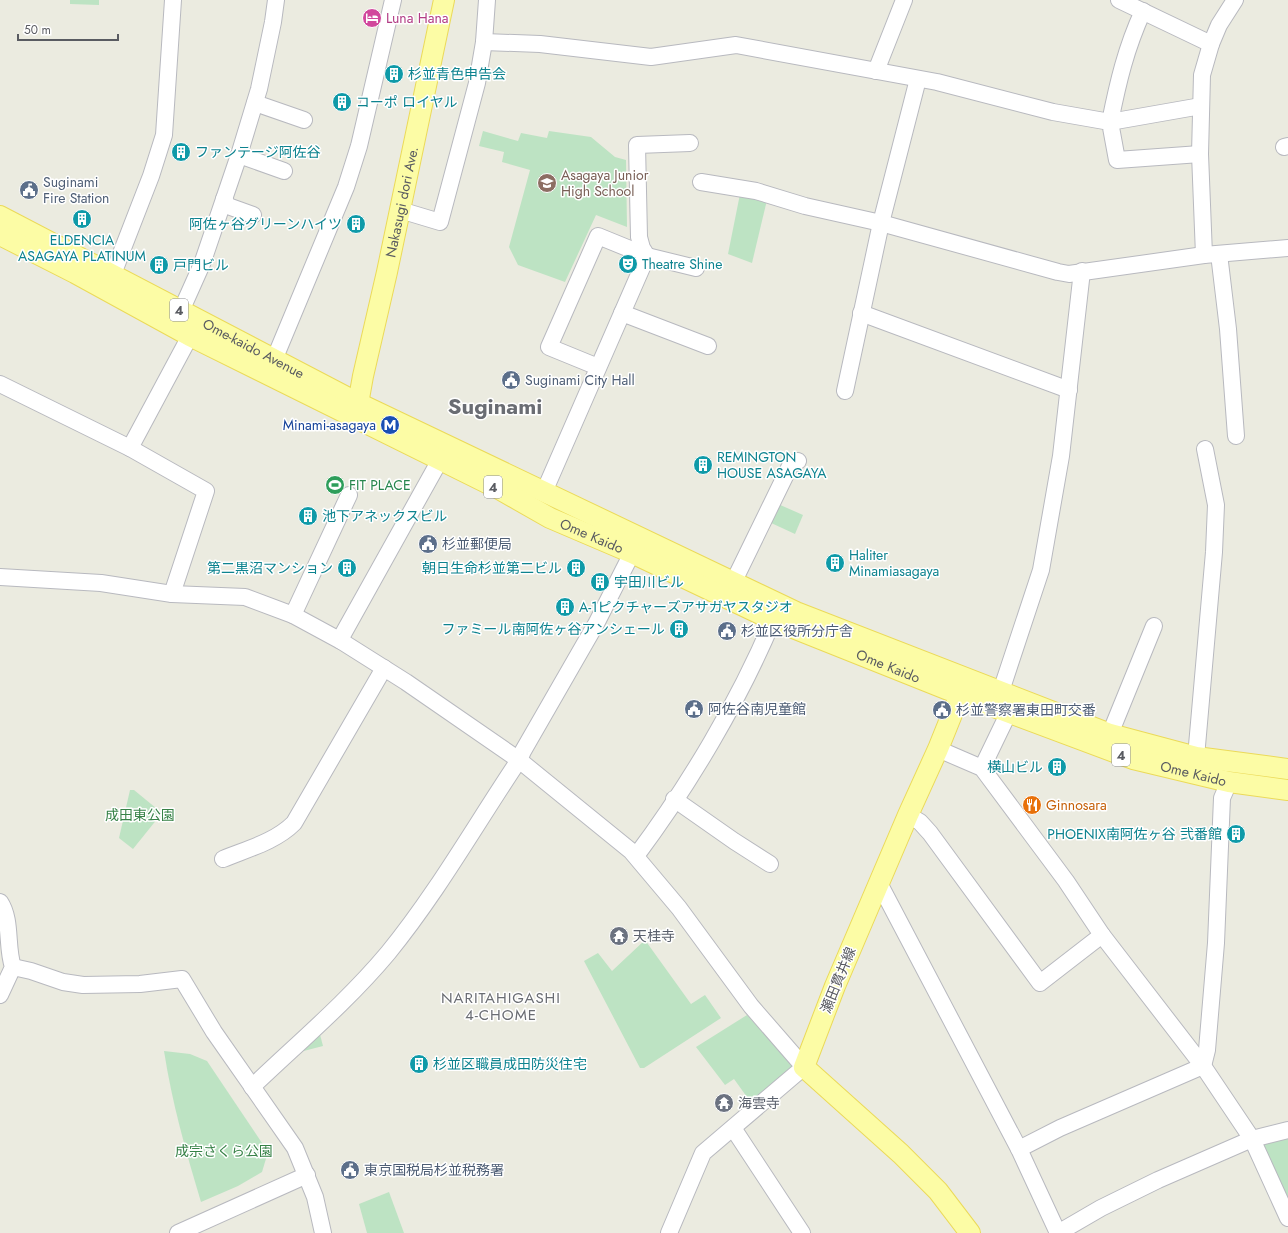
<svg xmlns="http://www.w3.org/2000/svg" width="1288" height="1233" font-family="Jost,'Noto Sans JP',sans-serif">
  <rect width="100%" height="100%" fill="#ebebe0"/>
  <g fill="#bde3c3">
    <polygon points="70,0 99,0 99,5 70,4"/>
    <polygon points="483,131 518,141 521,133 547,138 549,131 591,137 615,157 626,160 627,227 596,215 565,282 518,265 509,247 530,170 502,162 504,152 479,146"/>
    <polygon points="740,194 767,200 752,263 728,254"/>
    <polygon points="778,504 803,515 795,534 769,522"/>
    <polygon points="130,790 134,790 162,813 133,849 119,838"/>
    <polygon points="645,940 691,1004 705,995 721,1018 644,1068 640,1068 584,961 598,953 612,971"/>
    <polygon points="747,1015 793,1065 793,1071 752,1104 734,1079 725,1085 696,1047"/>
    <polygon points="318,1027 323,1046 292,1054"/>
    <path d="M164 1051 190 1054 207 1061 268 1152 262 1172 238 1186 201 1202C186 1152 172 1103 164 1051Z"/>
    <polygon points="1288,1136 1288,1199 1261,1147 1266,1141"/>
    <polygon points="389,1192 404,1233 367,1233 359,1204"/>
  </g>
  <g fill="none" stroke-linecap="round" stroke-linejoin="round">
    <g stroke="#b8b9bf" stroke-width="18">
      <g id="minor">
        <polyline points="1119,0 1211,44"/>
        <path d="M1143 11C1126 48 1118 82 1110 122L1201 106"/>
        <polyline points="484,42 540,44 651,57 736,45 937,82 1053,112 1110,122 1117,160 1200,154"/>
        <polyline points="876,71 904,0"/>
        <polyline points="255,103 304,120"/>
        <polyline points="1284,147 1288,146"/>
        <polyline points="239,155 284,171"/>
        <polyline points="701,182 756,191 805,206 881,223 1058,272 1069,274 1204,255 1288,248"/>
        <polyline points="224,199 228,206 253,215"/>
        <polyline points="400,210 440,222 477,83 484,42 487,0"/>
        <polyline points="1219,254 1228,329 1236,436"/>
        <polyline points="1204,255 1200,154 1202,75 1211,44 1219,25 1235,0"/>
        <polyline points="647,256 642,248 639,237 637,145 690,143"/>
        <polyline points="113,274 151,176 164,135 173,0"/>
        <polyline points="181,311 202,264 239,155 259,89 273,22 276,0"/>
        <polyline points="622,313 708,346"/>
        <polyline points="861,313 1069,390"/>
        <polyline points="274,360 346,187 359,146 393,0"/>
        <polyline points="598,367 549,347 598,236 647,256 696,268"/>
        <polyline points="0,384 130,448 206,491 172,594"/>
        <polyline points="845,391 881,223 918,79"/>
        <polyline points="130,448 190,336"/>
        <polyline points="544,492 647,256"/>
        <polyline points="0,577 101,583 172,594 245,597 293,615 341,641 406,682 519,760 631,851 679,908 751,1006 804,1067 703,1153 669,1233"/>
        <polyline points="733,583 790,466 798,461"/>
        <polyline points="293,615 349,495"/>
        <polyline points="341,641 343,634 440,460"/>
        <polyline points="1001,691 1041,570 1061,456 1082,271"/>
        <polyline points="1110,734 1154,626"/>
        <polyline points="938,749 982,768 1066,881 1102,935 1203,1066 1252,1139 1288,1218"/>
        <polyline points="1196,757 1214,552 1216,505 1205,449"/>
        <polyline points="982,768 1009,712"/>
        <polyline points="674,799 734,841 770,864"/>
        <polyline points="908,815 920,822 930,833 1040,983 1102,935"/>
        <path d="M636 856C689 785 739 701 773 620"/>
        <path d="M223 859C247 849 275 842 294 823L384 668"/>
        <polyline points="879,883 1019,1149 1058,1233"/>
        <path d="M0 902C12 920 6 947 13 967L0 995"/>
        <polyline points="13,967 31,971 63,982 83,985 140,984 182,979 214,1032 295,1148 315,1197 323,1233"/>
        <path d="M252 1087C298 1043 347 1002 388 953 437 893 476 824 519 760L523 751 596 624 632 553 630 541"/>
        <polyline points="733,1128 802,1233"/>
        <polyline points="1019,1149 1060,1128 1203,1066 1207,1050 1216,943 1222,798 1229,782"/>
        <polyline points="178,1233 307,1175"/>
        <polyline points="1058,1233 1101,1208 1158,1180 1252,1139 1288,1130"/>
      </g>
    </g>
    <g stroke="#ebda59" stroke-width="22">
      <g id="major">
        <path id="s1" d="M0 216 358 403 796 612 1110 734 1196 757 1288 769"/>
        <path id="s2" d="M0 235 75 273 190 336 499 489 550 518 632 553 773 620 946 689 1133 759 1229 782 1288 790"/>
        <path id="s3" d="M356 415 363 376 387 272 444 0"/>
        <polyline points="965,682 938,749 908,815 835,986 804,1067 901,1154 938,1191 970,1233"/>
      </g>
    </g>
    <use href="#minor" stroke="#fff" stroke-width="16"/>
    <use href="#major" stroke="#fcfca5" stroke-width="20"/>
  </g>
  <defs>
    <g id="hotel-disc" transform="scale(1)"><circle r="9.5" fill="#d1479c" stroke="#fff"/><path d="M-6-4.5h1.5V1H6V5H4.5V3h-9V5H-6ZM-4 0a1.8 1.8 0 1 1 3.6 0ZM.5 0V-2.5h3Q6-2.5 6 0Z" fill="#fff"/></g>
    <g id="building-disc" transform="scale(1)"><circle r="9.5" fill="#0f9aa8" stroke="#fff"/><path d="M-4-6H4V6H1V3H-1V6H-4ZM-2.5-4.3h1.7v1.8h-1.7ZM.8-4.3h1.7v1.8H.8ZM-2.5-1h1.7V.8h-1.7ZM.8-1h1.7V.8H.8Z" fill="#fff"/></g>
    <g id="school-disc" transform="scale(1)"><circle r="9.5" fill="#8d6e63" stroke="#fff"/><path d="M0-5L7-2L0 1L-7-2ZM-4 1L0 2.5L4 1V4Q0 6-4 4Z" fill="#fff"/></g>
    <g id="civic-disc" transform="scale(1)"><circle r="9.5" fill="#5c6f8a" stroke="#fff"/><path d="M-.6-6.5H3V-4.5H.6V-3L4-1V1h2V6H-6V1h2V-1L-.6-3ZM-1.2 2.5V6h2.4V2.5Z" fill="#fff"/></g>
    <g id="theatre-disc" transform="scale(1)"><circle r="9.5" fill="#0f9aa8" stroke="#fff"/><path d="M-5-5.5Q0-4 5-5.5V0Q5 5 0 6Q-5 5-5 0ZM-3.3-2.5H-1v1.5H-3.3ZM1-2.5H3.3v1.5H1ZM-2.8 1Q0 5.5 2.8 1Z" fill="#fff"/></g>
    <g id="metro-disc" transform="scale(1)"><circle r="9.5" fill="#1a4fb4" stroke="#fff"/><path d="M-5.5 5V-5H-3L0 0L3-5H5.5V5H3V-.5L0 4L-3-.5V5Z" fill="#fff"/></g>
    <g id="stadium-disc" transform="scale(1)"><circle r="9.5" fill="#2e9e5b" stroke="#fff"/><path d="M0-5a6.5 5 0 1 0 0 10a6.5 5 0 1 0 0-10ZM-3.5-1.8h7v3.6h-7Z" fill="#fff"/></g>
    <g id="restaurant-disc" transform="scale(1)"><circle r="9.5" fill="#e8710a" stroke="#fff"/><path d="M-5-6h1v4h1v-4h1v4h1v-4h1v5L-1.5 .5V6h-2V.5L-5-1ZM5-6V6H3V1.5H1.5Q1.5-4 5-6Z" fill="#fff"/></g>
    <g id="temple-disc" transform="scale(1)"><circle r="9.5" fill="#6b7280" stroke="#fff"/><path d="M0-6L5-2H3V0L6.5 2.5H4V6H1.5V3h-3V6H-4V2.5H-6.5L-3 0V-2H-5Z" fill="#fff"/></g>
  </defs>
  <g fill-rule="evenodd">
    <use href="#hotel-disc" x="372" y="18"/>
    <use href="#building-disc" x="394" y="74"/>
    <use href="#building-disc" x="342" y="102"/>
    <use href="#building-disc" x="181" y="152"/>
    <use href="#school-disc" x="547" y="183"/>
    <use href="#civic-disc" x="29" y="190"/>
    <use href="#building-disc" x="82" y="219"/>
    <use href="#building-disc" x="356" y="224"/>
    <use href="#theatre-disc" x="628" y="264"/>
    <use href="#building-disc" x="159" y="265"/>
    <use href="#civic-disc" x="511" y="380"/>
    <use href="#metro-disc" x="390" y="425"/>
    <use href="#building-disc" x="703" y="465"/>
    <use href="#stadium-disc" x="335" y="485"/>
    <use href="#building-disc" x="308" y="516"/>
    <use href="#civic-disc" x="428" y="544"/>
    <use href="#building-disc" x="835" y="563"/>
    <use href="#building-disc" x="347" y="568"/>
    <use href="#building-disc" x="576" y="568"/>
    <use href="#building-disc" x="600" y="582"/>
    <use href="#building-disc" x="565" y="607"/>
    <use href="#building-disc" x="679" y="629"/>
    <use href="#civic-disc" x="727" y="631"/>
    <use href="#civic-disc" x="694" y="709"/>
    <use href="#civic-disc" x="942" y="710"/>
    <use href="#building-disc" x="1057" y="767"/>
    <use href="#restaurant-disc" x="1032" y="805"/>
    <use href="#building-disc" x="1236" y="834"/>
    <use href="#temple-disc" x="619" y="936"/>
    <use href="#building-disc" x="419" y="1064"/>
    <use href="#temple-disc" x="724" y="1103"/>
    <use href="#civic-disc" x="350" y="1170"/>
  </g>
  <g text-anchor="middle" stroke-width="3" stroke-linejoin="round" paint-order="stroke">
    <g fill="#fff" stroke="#8b8c90" stroke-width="1">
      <rect x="170" y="299" width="18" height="22" rx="3"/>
      <rect x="484" y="476" width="18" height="22" rx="3"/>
      <rect x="1112" y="744" width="18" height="22" rx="3"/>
    </g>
    <g font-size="13" font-weight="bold" fill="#595b61">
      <text x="179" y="315">4</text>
      <text x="493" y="492">4</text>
      <text x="1121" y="760">4</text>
    </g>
    <g font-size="14" fill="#b23c85" stroke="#fff" text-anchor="start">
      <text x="386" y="23">Luna Hana</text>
    </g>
    <g font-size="14" fill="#0d838f" stroke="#fff" text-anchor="start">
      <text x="408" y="79">杉並青色申告会</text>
      <text x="356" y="107">コーポ ロイヤル</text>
      <text x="195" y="157">ファンテージ阿佐谷</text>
      <text x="342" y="229" text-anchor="end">阿佐ヶ谷グリーンハイツ</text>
      <text x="82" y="245" text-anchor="middle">ELDENCIA<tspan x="82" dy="16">ASAGAYA PLATINUM</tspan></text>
      <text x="642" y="269">Theatre Shine</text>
      <text x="173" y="270">戸門ビル</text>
      <text x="717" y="462">REMINGTON<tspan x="717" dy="16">HOUSE ASAGAYA</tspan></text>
      <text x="322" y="521">池下アネックスビル</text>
      <text x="849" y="560">Haliter<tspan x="849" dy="16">Minamiasagaya</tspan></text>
      <text x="333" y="573" text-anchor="end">第二黒沼マンション</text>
      <text x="562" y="573" text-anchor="end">朝日生命杉並第二ビル</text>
      <text x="614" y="587">宇田川ビル</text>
      <text x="579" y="612">A-1ピクチャーズアサガヤスタジオ</text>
      <text x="665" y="634" text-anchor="end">ファミール南阿佐ヶ谷アンシェール</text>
      <text x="1043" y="772" text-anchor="end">横山ビル</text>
      <text x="1222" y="839" text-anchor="end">PHOENIX南阿佐ヶ谷 弐番館</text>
      <text x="433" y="1069">杉並区職員成田防災住宅</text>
    </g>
    <g font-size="14" fill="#785e54" stroke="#fff" text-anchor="start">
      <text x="561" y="180">Asagaya Junior<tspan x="561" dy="16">High School</tspan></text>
    </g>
    <g font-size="14" fill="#4e5e75" stroke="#fff" text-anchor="start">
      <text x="43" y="187">Suginami<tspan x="43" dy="16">Fire Station</tspan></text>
      <text x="525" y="385">Suginami City Hall</text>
      <text x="442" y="549">杉並郵便局</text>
      <text x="741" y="636">杉並区役所分庁舎</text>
      <text x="708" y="714">阿佐谷南児童館</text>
      <text x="956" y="715">杉並警察署東田町交番</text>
      <text x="364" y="1175">東京国税局杉並税務署</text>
    </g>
    <g font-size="14" fill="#595b61" stroke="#fff">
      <text dy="5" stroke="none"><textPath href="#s3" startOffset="218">Nakasugi dori Ave.</textPath></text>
      <text dy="5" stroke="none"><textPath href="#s1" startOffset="286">Ome-kaido Avenue</textPath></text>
      <text dy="5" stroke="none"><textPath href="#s2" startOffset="664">Ome Kaido</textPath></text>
      <text dy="5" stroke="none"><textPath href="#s2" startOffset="988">Ome Kaido</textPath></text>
      <text dy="5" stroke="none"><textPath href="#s2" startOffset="1312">Ome Kaido</textPath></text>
      <text transform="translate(838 980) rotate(-68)" y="5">瀬田貫井線</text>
    </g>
    <g font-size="14" fill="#164399" stroke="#fff" text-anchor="end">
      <text x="376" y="430">Minami-asagaya</text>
    </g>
    <g font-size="14" fill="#27864d" stroke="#fff" text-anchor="start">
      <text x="349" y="490">FIT PLACE</text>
    </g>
    <g font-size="14" fill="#c56008" stroke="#fff" text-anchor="start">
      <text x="1046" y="810">Ginnosara</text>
    </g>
    <g font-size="14" fill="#378247" stroke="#fff">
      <text x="140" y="820">成田東公園</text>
      <text x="224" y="1156">成宗さくら公園</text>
    </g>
    <g font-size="14" fill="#5b616d" stroke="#fff" text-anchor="start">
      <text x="633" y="941">天桂寺</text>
      <text x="738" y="1108">海雲寺</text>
    </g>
    <g font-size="15" letter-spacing="1" fill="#6a6d73" stroke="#fff">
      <text x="501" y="1003">NARITAHIGASHI<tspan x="501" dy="17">4-CHOME</tspan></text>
    </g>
    <g font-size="22" font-weight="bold" fill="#6a6d73" stroke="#fff">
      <text x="495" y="414">Suginami</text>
    </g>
  </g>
  <path d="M18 34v6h100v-6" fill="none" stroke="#595b61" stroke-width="2"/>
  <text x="24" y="34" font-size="12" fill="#595b61" stroke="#ffffff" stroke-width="3" paint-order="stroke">50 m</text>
</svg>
